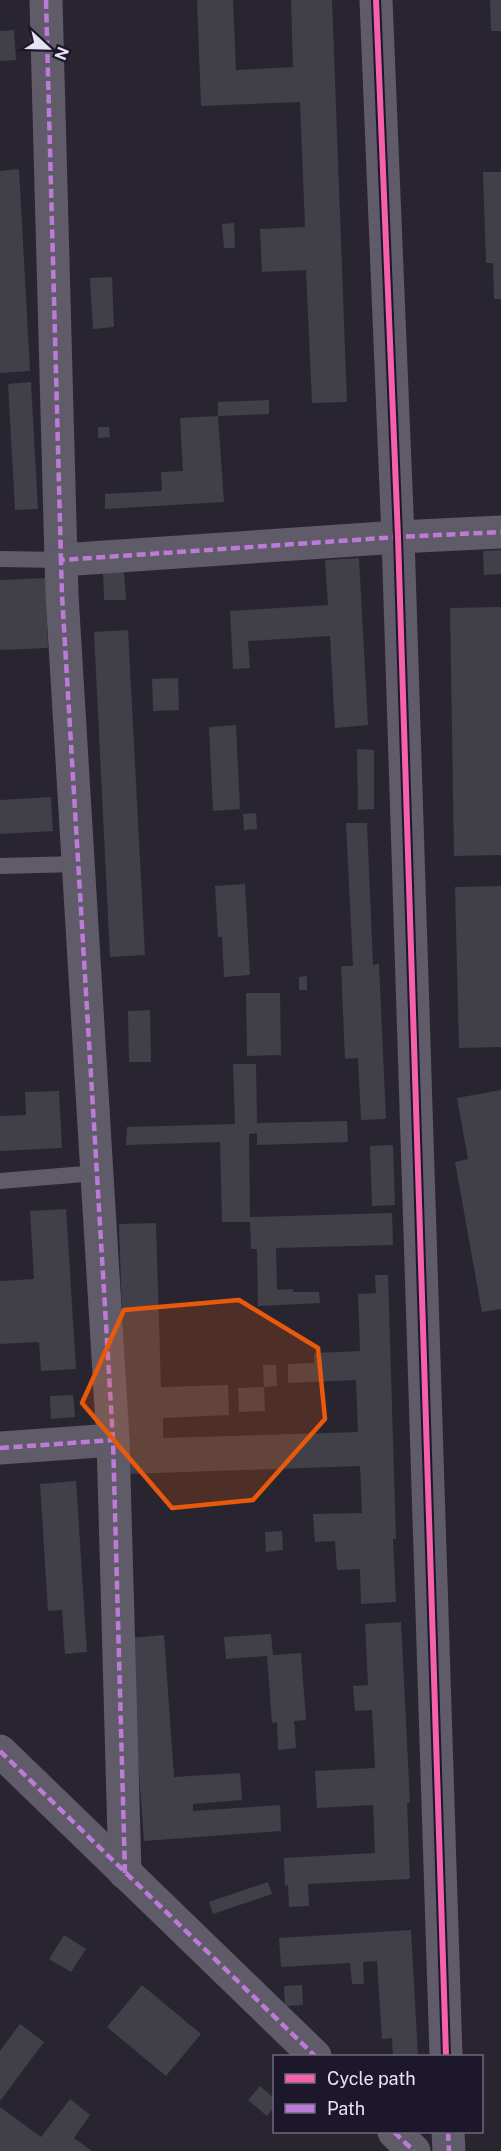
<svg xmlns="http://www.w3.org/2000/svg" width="501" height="2151" font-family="'Public Sans',sans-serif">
  <rect width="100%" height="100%" fill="#282530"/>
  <g fill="#413f48">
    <polygon points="197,0 233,0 236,70 293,67 291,0 332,0 347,402 312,403 306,270 262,272 260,229 305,227 300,102 201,106"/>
    <polygon points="490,0 501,0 501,31 491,31"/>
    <polygon points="14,30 16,60 0,61 0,31"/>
    <polygon points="19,169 30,371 0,373 0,171"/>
    <polygon points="483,172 501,172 501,299 494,299 493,263 486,263"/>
    <polygon points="234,223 235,248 224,248 222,224"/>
    <polygon points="112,277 114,327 93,329 90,278"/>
    <polygon points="31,382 38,509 15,510 8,384"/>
    <polygon points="269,400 269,414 218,416 218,402"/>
    <polygon points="218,416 224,502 105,509 105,494 162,491 161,472 183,471 180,418"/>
    <polygon points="98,427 109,427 110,437 98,438"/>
    <polygon points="501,550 501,574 484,575 483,551"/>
    <polygon points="359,558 368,725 335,728 330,636 248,641 250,668 233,669 230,611 328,605 325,560"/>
    <polygon points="124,571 126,600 104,600 103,572"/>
    <polygon points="45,578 48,648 0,650 0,580"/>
    <polygon points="501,607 501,855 454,856 450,608"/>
    <polygon points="128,630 145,955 110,957 94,632"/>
    <polygon points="178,678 179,710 153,711 152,679"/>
    <polygon points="236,725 240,809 213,811 209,727"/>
    <polygon points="357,749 374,750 374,809 358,810"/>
    <polygon points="51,797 53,831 0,834 0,800"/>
    <polygon points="256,813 257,829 244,830 243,814"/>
    <polygon points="346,823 367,823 373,965 379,964 386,1119 361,1120 358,1058 345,1059 341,966 353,966"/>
    <polygon points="245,884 250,975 224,977 222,937 218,937 215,886"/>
    <polygon points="501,886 501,1047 459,1048 455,887"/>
    <polygon points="307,976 307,990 299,990 299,977"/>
    <polygon points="246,993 280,993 281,1055 247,1056"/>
    <polygon points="150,1010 151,1062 129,1062 128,1011"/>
    <polygon points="233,1064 256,1064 257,1123 347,1121 348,1142 257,1145 257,1133 249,1134 250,1217 392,1213 393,1245 276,1248 277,1290 293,1289 293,1292 319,1292 320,1303 258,1306 257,1249 251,1249 250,1222 222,1222 220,1142 126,1145 127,1127 235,1124"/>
    <polygon points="501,1090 501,1309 482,1312 455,1162 468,1159 457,1098"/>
    <polygon points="59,1091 62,1148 0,1151 0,1116 26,1115 25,1092"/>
    <polygon points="393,1145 395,1205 372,1206 370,1146"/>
    <polygon points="66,1209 76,1369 41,1371 39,1342 0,1344 0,1281 34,1279 30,1211"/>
    <polygon points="156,1223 161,1387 228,1385 229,1415 163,1418 163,1438 358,1432 356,1380 288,1383 288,1364 314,1363 314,1353 360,1351 358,1294 376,1293 375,1275 388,1275 396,1539 393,1539 396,1602 361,1604 360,1569 337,1570 335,1541 315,1542 313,1514 362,1513 360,1466 127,1474 119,1224"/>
    <polygon points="263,1365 276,1365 277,1386 264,1387 265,1411 239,1412 238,1388 264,1387"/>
    <polygon points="73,1395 75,1417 51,1419 50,1396"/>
    <polygon points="76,1481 87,1652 65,1654 62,1610 48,1611 40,1484"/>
    <polygon points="282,1531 283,1550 266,1552 265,1532"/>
    <polygon points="401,1622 410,1803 407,1803 410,1879 308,1884 309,1906 289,1907 288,1885 285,1886 284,1858 375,1853 373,1805 317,1808 315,1771 375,1768 372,1710 355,1711 353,1686 368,1685 365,1624"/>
    <polygon points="271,1634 273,1655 301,1653 306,1720 294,1721 296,1748 278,1750 277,1722 272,1723 267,1656 226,1659 224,1637"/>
    <polygon points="164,1635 174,1777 240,1773 242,1800 193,1804 193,1811 280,1805 281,1831 144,1841 129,1638"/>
    <polygon points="268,1882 272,1894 213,1914 209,1902"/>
    <polygon points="411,1930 418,2056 393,2056 392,2038 382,2039 377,1961 363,1962 364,1984 352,1984 350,1963 281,1967 279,1938"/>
    <polygon points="64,1935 86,1949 71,1972 49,1959"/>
    <polygon points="142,1985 201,2034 166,2076 107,2027"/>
    <polygon points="302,1985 303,2005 285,2006 284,1986"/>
    <polygon points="20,2024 44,2042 0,2101 0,2051"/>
    <polygon points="260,2086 274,2098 274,2107 267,2116 248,2100"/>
    <polygon points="70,2099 90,2115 74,2138 92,2151 0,2151 0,2107 41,2137"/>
  </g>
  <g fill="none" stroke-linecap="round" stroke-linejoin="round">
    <g stroke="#5f5b69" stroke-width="16">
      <polyline points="0,559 61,560"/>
      <polyline points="0,866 78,864"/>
      <polyline points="0,1181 96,1173"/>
    </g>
    <g stroke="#5f5b69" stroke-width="33">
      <polyline points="46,0 61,560"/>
      <polyline points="376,0 398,537 446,2056"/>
      <polyline points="0,1448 113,1440"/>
      <polyline points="0,1751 315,2056"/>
      <polyline points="125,1873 113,1440 62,595 61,560 398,537 501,532"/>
      <polyline points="394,2132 414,2151"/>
      <polyline points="448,2132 449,2151"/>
    </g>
    <g stroke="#bd7bd9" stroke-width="4.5" stroke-dasharray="9 4.5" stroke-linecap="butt">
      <polyline points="46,0 61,560"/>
      <polyline points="0,1448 113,1440"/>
      <polyline points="0,1751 315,2056"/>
      <polyline points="125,1873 113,1440 62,595 61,560 398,537 501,532"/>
      <polyline points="394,2132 414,2151"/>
      <polyline points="448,2132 449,2151"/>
    </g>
    <g stroke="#1d172b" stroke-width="10">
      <polyline id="cycleway" points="376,0 398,537 446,2056"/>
    </g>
    <use href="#cycleway" stroke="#f560ab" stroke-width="6"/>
  </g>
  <path fill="#e8590c" fill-opacity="0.2" stroke="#e8590c" stroke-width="4.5" stroke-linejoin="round" d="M239 1300 318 1348 325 1419 253 1500 172 1508 82 1403 124 1310Z"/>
  <rect x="273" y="2055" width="210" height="78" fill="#1d172b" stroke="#6e697b" stroke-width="1.5"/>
  <rect x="285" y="2074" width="30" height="9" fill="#f560ab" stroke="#6e697b" stroke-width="1.5"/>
  <text x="327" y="2085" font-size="18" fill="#e7e3f2">Cycle path</text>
  <rect x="285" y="2104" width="30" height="9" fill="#bd7bd9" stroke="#6e697b" stroke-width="1.5"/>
  <text x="327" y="2115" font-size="18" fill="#e7e3f2">Path</text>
  <g transform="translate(48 48) rotate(112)" stroke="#1d172b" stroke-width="4.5" paint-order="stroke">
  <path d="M0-4.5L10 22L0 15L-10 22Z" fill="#e7e3f2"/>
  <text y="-9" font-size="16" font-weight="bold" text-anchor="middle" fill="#e7e3f2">N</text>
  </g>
</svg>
